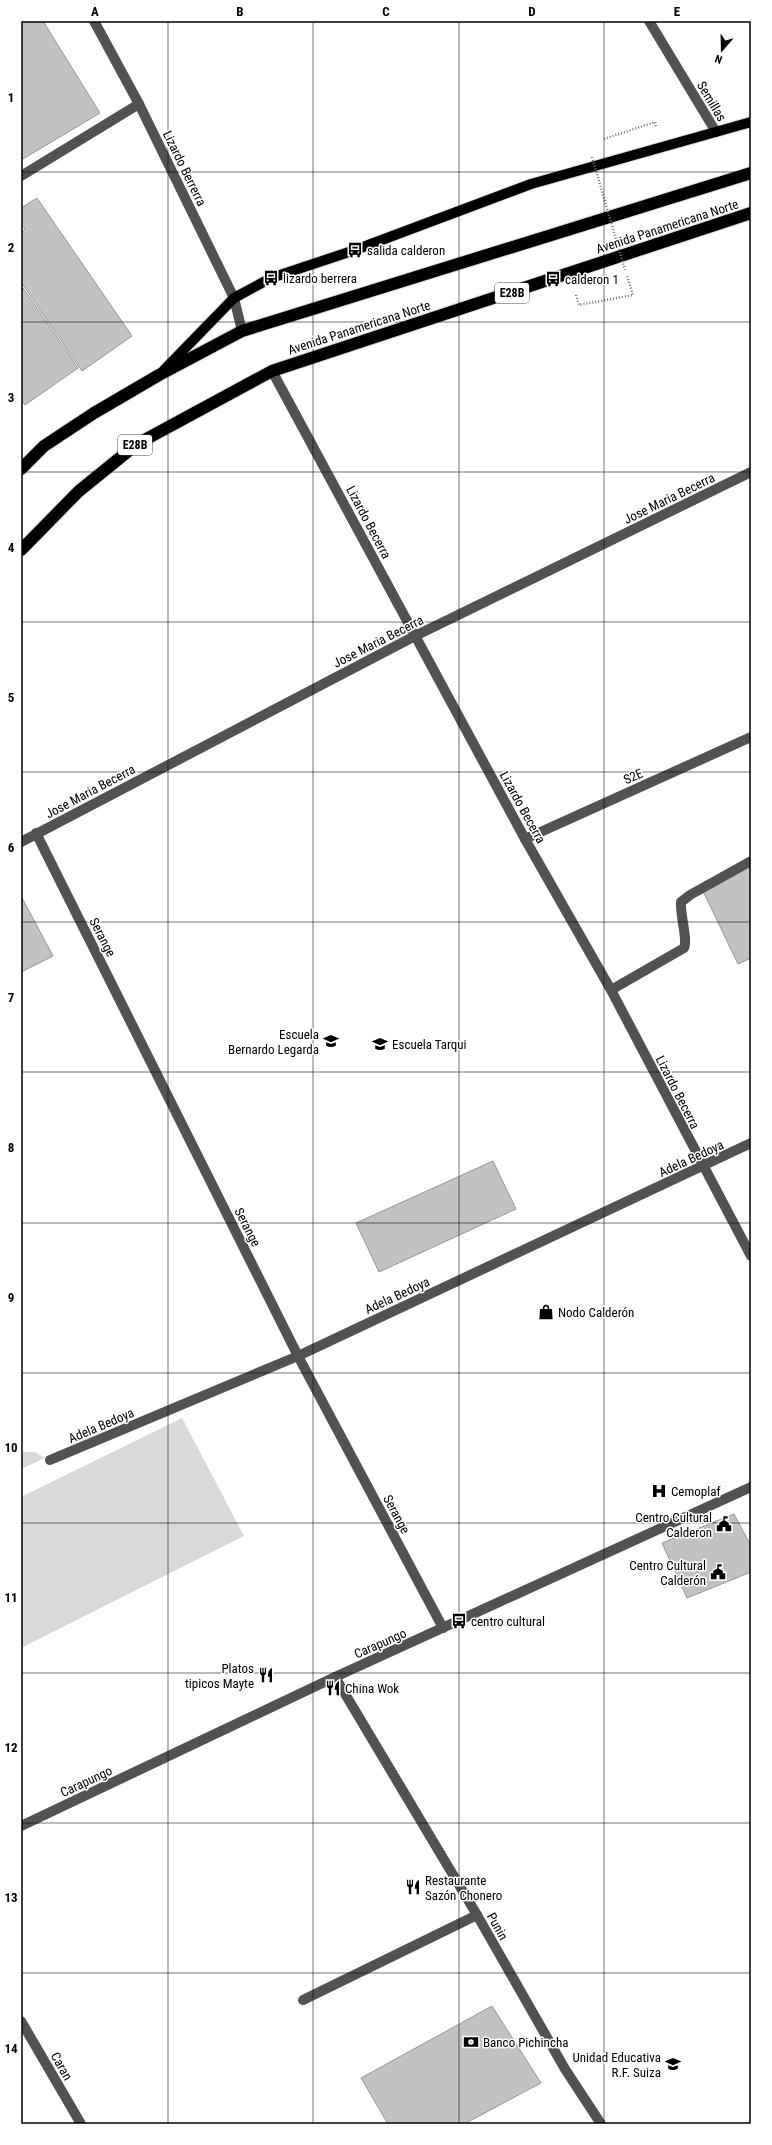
<svg xmlns="http://www.w3.org/2000/svg" width="772" height="2145" font-family="'Roboto Condensed',sans-serif">
  <rect width="100%" height="100%" fill="#fff"/>
  <g fill="#d9d9d9">
    <polygon points="182,1418 244,1536 21,1648 21,1497"/>
    <polygon points="21,1452 35,1452 45,1458 21,1469"/>
  </g>
  <g fill="#c2c2c2" stroke="#969696">
    <polygon points="21,21 43,21 100,113 21,160"/>
    <polygon points="37,198 132,336 82,371 21,282 21,232 25,229 21,224 21,208"/>
    <polygon points="21,285 78,368 25,405 21,399"/>
    <polygon points="751,866 751,958 738,964 702,889"/>
    <polygon points="21,896 53,956 21,972"/>
    <polygon points="493,1161 516,1209 379,1272 356,1223"/>
    <polygon points="734,1514 751,1546 751,1572 687,1598 662,1543"/>
    <polygon points="492,2006 541,2083 464,2124 388,2124 361,2078"/>
  </g>
  <g fill="none" stroke-linecap="round" stroke-linejoin="round">
    <g stroke="#dbdbdb" stroke-width="12">
      <polyline id="major" points="164,370 234,298 271,278 355,250 531,184 751,122"/>
    </g>
    <g stroke="#dbdbdb" stroke-width="14">
      <g id="highway">
        <polyline points="21,469 44,446 94,413 159,375 242,331 751,173"/>
        <polyline points="21,550 79,491 137,444 272,371 751,213"/>
      </g>
    </g>
    <g stroke="#747474" stroke-width="2.5" stroke-dasharray="1 2" stroke-linecap="butt">
      <polyline points="604,139 655,122 656,128"/>
      <polyline points="576,295 579,305 633,295 627,276"/>
    </g>
    <g stroke="#525252" stroke-width="10">
      <polyline points="94,21 139,104 234,298 242,331"/>
      <polyline points="649,21 716,132"/>
      <polyline points="21,176 139,104"/>
      <polyline points="272,371 525,839 611,990 751,1256"/>
      <polyline points="36,833 298,1356 443,1628"/>
      <polyline points="525,839 751,737"/>
      <polyline points="21,842 415,636 751,472"/>
      <path d="M611 990 684 948C688 939 680 916 681 902L690 895 751 861"/>
      <polyline points="50,1460 298,1356 751,1143"/>
      <polyline points="335,1677 477,1915 565,2069 601,2124"/>
      <polyline points="21,1826 335,1677 751,1487"/>
      <polyline points="303,2000 477,1915"/>
      <polyline points="21,2021 81,2124"/>
    </g>
    <use href="#major" stroke="#000" stroke-width="10"/>
    <use href="#highway" stroke="#000" stroke-width="12"/>
    <polyline stroke="#747474" stroke-width="2.5" stroke-dasharray="1 2" stroke-linecap="butt" points="592,157 625,270"/>
  </g>
  <path fill="none" stroke="#000" stroke-width="1" stroke-opacity="0.55" d="M168 21V2124M313 21V2124M459 21V2124M604 21V2124M21 172H751M21 322H751M21 472H751M21 622H751M21 772H751M21 922H751M21 1072H751M21 1223H751M21 1373H751M21 1523H751M21 1673H751M21 1823H751M21 1973H751"/>
  <defs>
    <g id="bus-bare" transform="scale(1.2)"><path d="M-5-6H5V4H4V6H2V4H-2V6H-4V4H-5ZM-3.5-4V0h7V-4ZM-3.5 1.2v1.5H-2V1.2ZM2 1.2v1.5H3.5V1.2Z" fill="#000" stroke="#fff" stroke-width="2.5" paint-order="stroke"/></g>
    <g id="school-bare" transform="scale(1.2)"><path d="M0-5L7-2L0 1L-7-2ZM-4 1L0 2.5L4 1V4Q0 6-4 4Z" fill="#000" stroke="#fff" stroke-width="2.5" paint-order="stroke"/></g>
    <g id="university-bare" transform="scale(1.2)"><path d="M0-5L7-2L0 1L-7-2ZM-4 1L0 2.5L4 1V4Q0 6-4 4Z" fill="#000" stroke="#fff" stroke-width="2.5" paint-order="stroke"/></g>
    <g id="shop-bare" transform="scale(1.2)"><path d="M-5-2.5h2.3a2.7 3.5 0 0 1 5.4 0H5L5.5 6h-11ZM-1.5-2.5h3a1.5 2.3 0 0 0-3 0Z" fill="#000" stroke="#fff" stroke-width="2.5" paint-order="stroke"/></g>
    <g id="hospital-bare" transform="scale(1.2)"><path d="M-5-5h3v3.5h4V-5h3V5h-3V1.5h-4V5h-3Z" fill="#000" stroke="#fff" stroke-width="2.5" paint-order="stroke"/></g>
    <g id="civic-bare" transform="scale(1.2)"><path d="M-.6-6.5H3V-4.5H.6V-3L4-1V1h2V6H-6V1h2V-1L-.6-3ZM-1.2 2.5V6h2.4V2.5Z" fill="#000" stroke="#fff" stroke-width="2.5" paint-order="stroke"/></g>
    <g id="restaurant-bare" transform="scale(1.2)"><path d="M-5-6h1v4h1v-4h1v4h1v-4h1v5L-1.5 .5V6h-2V.5L-5-1ZM5-6V6H3V1.5H1.5Q1.5-4 5-6Z" fill="#000" stroke="#fff" stroke-width="2.5" paint-order="stroke"/></g>
    <g id="bank-bare" transform="scale(1.2)"><path d="M-6-4H6V4H-6ZM0-2.3a2.3 2.3 0 1 0 0 4.6a2.3 2.3 0 1 0 0-4.6Z" fill="#000" stroke="#fff" stroke-width="2.5" paint-order="stroke"/></g>
  </defs>
  <g fill-rule="evenodd">
    <use href="#bus-bare" x="355" y="250"/>
    <use href="#bus-bare" x="271" y="278"/>
    <use href="#bus-bare" x="553" y="279"/>
    <use href="#school-bare" x="331" y="1041"/>
    <use href="#university-bare" x="380" y="1044"/>
    <use href="#shop-bare" x="546" y="1312"/>
    <use href="#hospital-bare" x="659" y="1491"/>
    <use href="#civic-bare" x="724" y="1524"/>
    <use href="#civic-bare" x="718" y="1572"/>
    <use href="#bus-bare" x="459" y="1621"/>
    <use href="#restaurant-bare" x="266" y="1675"/>
    <use href="#restaurant-bare" x="333" y="1688"/>
    <use href="#restaurant-bare" x="413" y="1887"/>
    <use href="#bank-bare" x="471" y="2042"/>
    <use href="#school-bare" x="673" y="2064"/>
  </g>
  <g text-anchor="middle" stroke-width="3" stroke-linejoin="round" paint-order="stroke">
    <g fill="#fff" stroke="#4c4c4c" stroke-width="1">
      <rect x="495" y="283" width="34" height="20" rx="3"/>
      <rect x="118" y="435" width="34" height="20" rx="3"/>
    </g>
    <g font-size="12" font-weight="bold" fill="#000">
      <text x="512" y="297">E28B</text>
      <text x="135" y="449">E28B</text>
    </g>
    <g font-size="13" fill="#000" stroke="#fff">
      <text transform="translate(712 101) rotate(59)" y="5">Semillas</text>
      <text transform="translate(185 168) rotate(64)" y="5">Lizardo Berrerra</text>
      <text transform="translate(667 226) rotate(-18)" y="5">Avenida Panamericana Norte</text>
      <text transform="translate(359 327) rotate(-18)" y="5">Avenida Panamericana Norte</text>
      <text transform="translate(669 498) rotate(-26)" y="5">Jose Maria Becerra</text>
      <text transform="translate(369 522) rotate(62)" y="5">Lizardo Becerra</text>
      <text transform="translate(378 641) rotate(-27)" y="5">Jose Maria Becerra</text>
      <text transform="translate(633 776) rotate(-24)" y="5">S2E</text>
      <text transform="translate(90 791) rotate(-28)" y="5">Jose Maria Becerra</text>
      <text transform="translate(523 807) rotate(61)" y="5">Lizardo Becerra</text>
      <text transform="translate(103 937) rotate(63)" y="5">Serange</text>
      <text transform="translate(678 1092) rotate(63)" y="5">Lizardo Becerra</text>
      <text transform="translate(691 1158) rotate(-25)" y="5">Adela Bedoya</text>
      <text transform="translate(248 1227) rotate(63)" y="5">Serange</text>
      <text transform="translate(397 1295) rotate(-25)" y="5">Adela Bedoya</text>
      <text transform="translate(101 1425) rotate(-23)" y="5">Adela Bedoya</text>
      <text transform="translate(397 1514) rotate(62)" y="5">Serange</text>
      <text transform="translate(380 1643) rotate(-24)" y="5">Carapungo</text>
      <text transform="translate(86 1781) rotate(-25)" y="5">Carapungo</text>
      <text transform="translate(498 1926) rotate(61)" y="5">Punin</text>
      <text transform="translate(62 2066) rotate(60)" y="5">Caran</text>
    </g>
    <g font-size="13" fill="#000" stroke="#fff" text-anchor="start">
      <text x="367" y="255">salida calderon</text>
      <text x="283" y="283">lizardo berrera</text>
      <text x="565" y="284">calderon 1</text>
      <text x="319" y="1039" text-anchor="end">Escuela<tspan x="319" dy="15">Bernardo Legarda</tspan></text>
      <text x="392" y="1049">Escuela Tarqui</text>
      <text x="558" y="1317">Nodo Calderón</text>
      <text x="671" y="1496">Cemoplaf</text>
      <text x="712" y="1522" text-anchor="end">Centro Cultural<tspan x="712" dy="15">Calderon</tspan></text>
      <text x="706" y="1570" text-anchor="end">Centro Cultural<tspan x="706" dy="15">Calderón</tspan></text>
      <text x="471" y="1626">centro cultural</text>
      <text x="254" y="1673" text-anchor="end">Platos<tspan x="254" dy="15">tipicos Mayte</tspan></text>
      <text x="345" y="1693">China Wok</text>
      <text x="425" y="1885">Restaurante<tspan x="425" dy="15">Sazón Chonero</tspan></text>
      <text x="483" y="2047">Banco Pichincha</text>
      <text x="661" y="2062" text-anchor="end">Unidad Educativa<tspan x="661" dy="15">R.F. Suiza</tspan></text>
    </g>
  </g>
  <rect width="772" height="2145" fill="none" stroke="#ffffff" stroke-width="44"/>
  <g transform="translate(722 50) rotate(200)" stroke="#ffffff" stroke-width="3" paint-order="stroke">
  <path d="M0-3L7 15L0 10L-7 15Z" fill="#000000"/>
  <text y="-6" font-size="11" font-weight="bold" text-anchor="middle" fill="#000000">N</text>
  </g>
  <rect x="22" y="22" width="728" height="2101" fill="none" stroke="#000" stroke-width="1.5"/>
  <g font-size="13" text-anchor="middle" font-weight="bold" fill="#000">
    <text x="95" y="16">A</text>
    <text x="240" y="16">B</text>
    <text x="386" y="16">C</text>
    <text x="532" y="16">D</text>
    <text x="677" y="16">E</text>
    <text x="11" y="102">1</text>
    <text x="11" y="252">2</text>
    <text x="11" y="402">3</text>
    <text x="11" y="552">4</text>
    <text x="11" y="702">5</text>
    <text x="11" y="852">6</text>
    <text x="11" y="1002">7</text>
    <text x="11" y="1152">8</text>
    <text x="11" y="1302">9</text>
    <text x="11" y="1452">10</text>
    <text x="11" y="1602">11</text>
    <text x="11" y="1752">12</text>
    <text x="11" y="1902">13</text>
    <text x="11" y="2053">14</text>
  </g>
</svg>
